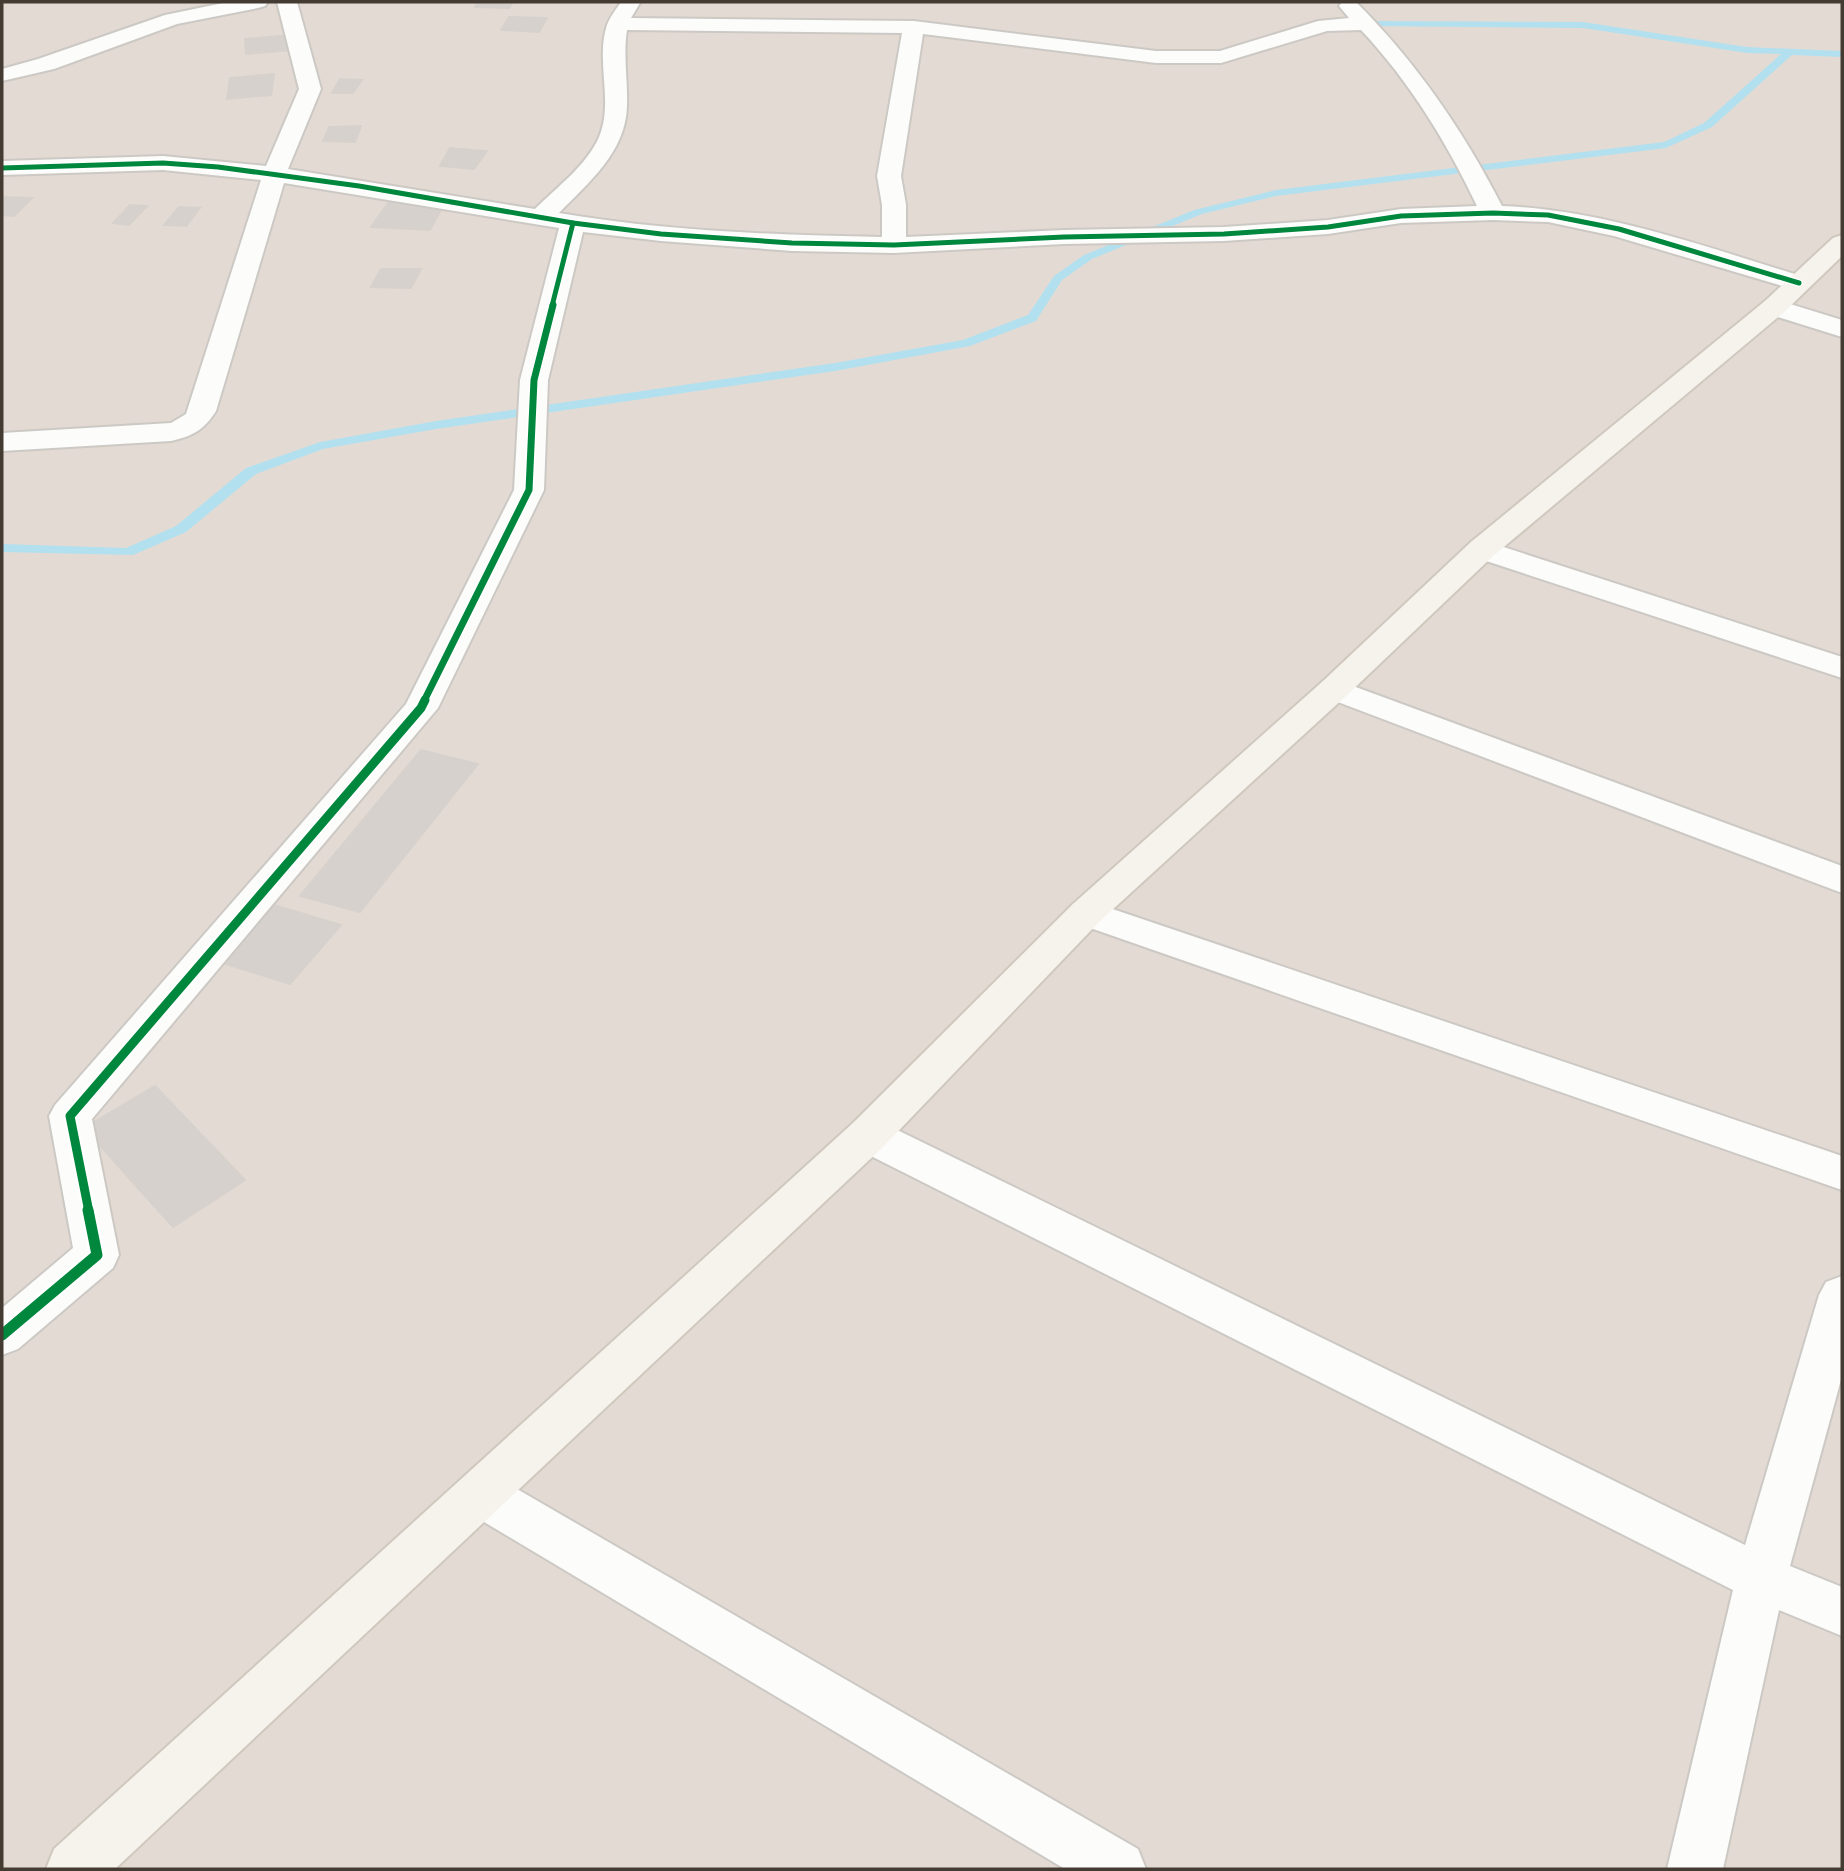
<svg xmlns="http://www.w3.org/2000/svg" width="1844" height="1871" font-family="'Work Sans',sans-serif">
  <rect width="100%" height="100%" fill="#eeeae6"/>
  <rect fill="#e3dbd3" x="2" y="2" width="1840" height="1867"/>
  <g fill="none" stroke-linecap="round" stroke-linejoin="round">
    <polygon fill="#b3e0ef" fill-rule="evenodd" points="1368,21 1583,22 1747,47 1842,51 1842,57 1792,55 1712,127 1666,148 1276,196 1202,214 1092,259 1062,280 1036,321 970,346 835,371 436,429 323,449 256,474 186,532 133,555 2,552 2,544 126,548 176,526 246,468 320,442 436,421 835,363 963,340 1028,315 1054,276 1084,255 1194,210 1276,190 1664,142 1704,123 1781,54 1747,53 1583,28 1365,26 1363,24"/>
  </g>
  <g fill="#d6d1cd" stroke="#d6d1cc" stroke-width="2">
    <polygon points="477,2 513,2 509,8 475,7"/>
    <polygon points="509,17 547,18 539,32 501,30"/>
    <polygon points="289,35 291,50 246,54 245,39"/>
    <polygon points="274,74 271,95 227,99 230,78"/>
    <polygon points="340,79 362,80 353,93 332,93"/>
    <polygon points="361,126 355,142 323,141 329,127"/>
    <polygon points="450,148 487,151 474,169 440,166"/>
    <polygon points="2,197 32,198 14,216 2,215"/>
    <polygon points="388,203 443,206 430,230 371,227"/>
    <polygon points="130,205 147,206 129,225 113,223"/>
    <polygon points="179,207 200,208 186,226 164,225"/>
    <polygon points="381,269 421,269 411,288 371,287"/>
    <polygon points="421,750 478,764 360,912 300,896"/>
    <polygon points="264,902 341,925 290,984 213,960"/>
    <polygon points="155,1086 245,1180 173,1227 84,1128"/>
  </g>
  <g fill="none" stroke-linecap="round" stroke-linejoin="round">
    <g stroke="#ccc8c4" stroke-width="4">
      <g id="minor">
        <polygon points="228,2 268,2 265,6 258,8 177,24 54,69 2,81 2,69 38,59 165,15"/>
        <path d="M277 2H297L321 89 288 169 535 209C556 188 587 165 599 137 614 101 595 61 607 25 610 17 616 9 621 2L640 3 631 18 914 21 1156 51H1220L1318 21 1349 18 1339 6 1342 2H1356C1416 62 1463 130 1502 206 1607 210 1708 248 1808 278L1812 283 1808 288 1799 291 1614 236 1548 222 1493 220 1401 223 1328 234 1224 241 1064 244 894 253 792 251 661 241 583 232 548 380 544 490 438 708 92 1119 119 1255 113 1268 18 1349 2 1355V1308L73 1248 49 1116 55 1105 406 704 514 490 520 380 559 228 284 183 216 411C204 430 193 436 171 441L2 451V433L171 423 186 414 261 180 163 170 2 175V161L163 156 266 166 299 89ZM627 30 902 33 877 176 882 205V237C774 235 665 231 559 213 588 183 626 152 627 106 628 81 623 56 627 30ZM1361 30C1410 82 1447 143 1477 206L1401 209 1328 220 1224 227 1064 230 906 237V205L901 176 923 34 1156 63H1221L1327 31Z"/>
        <polygon points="1774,299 1842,320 1842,337 1765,313 1761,307 1765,301"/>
        <polygon points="1482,540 1842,657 1842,678 1471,556 1467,549 1471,542"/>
        <polygon points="1334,679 1842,866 1842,893 1322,696 1317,689 1322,682"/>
        <polygon points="1086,900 1842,1156 1842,1190 1073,922 1067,913 1073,904"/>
        <polygon points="868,1119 883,1123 1745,1545 1819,1295 1826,1282 1842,1276 1842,1376 1790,1566 1842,1587 1842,1636 1779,1610 1723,1869 1667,1869 1733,1590 853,1147 847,1135 853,1123"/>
        <polygon points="481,1472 498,1478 1138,1849 1146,1869 1065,1869 464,1510 456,1494 464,1478"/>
      </g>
    </g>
    <g stroke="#cfc8be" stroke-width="4">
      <polygon id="secondary" points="1842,235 1842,256 1783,313 1493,556 1346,696 1099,922 883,1147 115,1869 46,1869 54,1849 853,1123 1073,904 1322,682 1471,542 1765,301 1833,238"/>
    </g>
    <use href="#minor" fill="#fcfcfb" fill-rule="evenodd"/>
    <use href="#secondary" fill="#f6f2ec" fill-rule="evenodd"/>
    <g stroke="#fff" stroke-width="8">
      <g id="cycleway-far3">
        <polyline points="2,168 163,163 218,167 359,186 573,223 661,234 792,243 894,245 1064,237 1224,234 1328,227 1401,216 1493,213 1548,215 1619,229 1799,283"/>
        <polyline points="552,306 573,223"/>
      </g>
    </g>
    <g stroke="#fff" stroke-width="10">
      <polyline id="cycleway-far2" points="424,701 529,490 534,380 553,305"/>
    </g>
    <g stroke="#fff" stroke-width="13">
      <polyline id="cycleway-far1" points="89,1212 70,1116 421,708 425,700"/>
    </g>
    <g stroke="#fff" stroke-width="16">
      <polyline id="cycleway" points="2,1335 97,1255 88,1210"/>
    </g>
    <use href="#cycleway-far3" stroke="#00873e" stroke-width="5"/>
    <use href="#cycleway-far2" stroke="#00873e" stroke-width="7"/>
    <use href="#cycleway-far1" stroke="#00873e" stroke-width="9"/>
    <use href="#cycleway" stroke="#00873e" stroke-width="11"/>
  </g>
  <rect width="1844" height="1871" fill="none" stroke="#443b33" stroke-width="7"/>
</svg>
